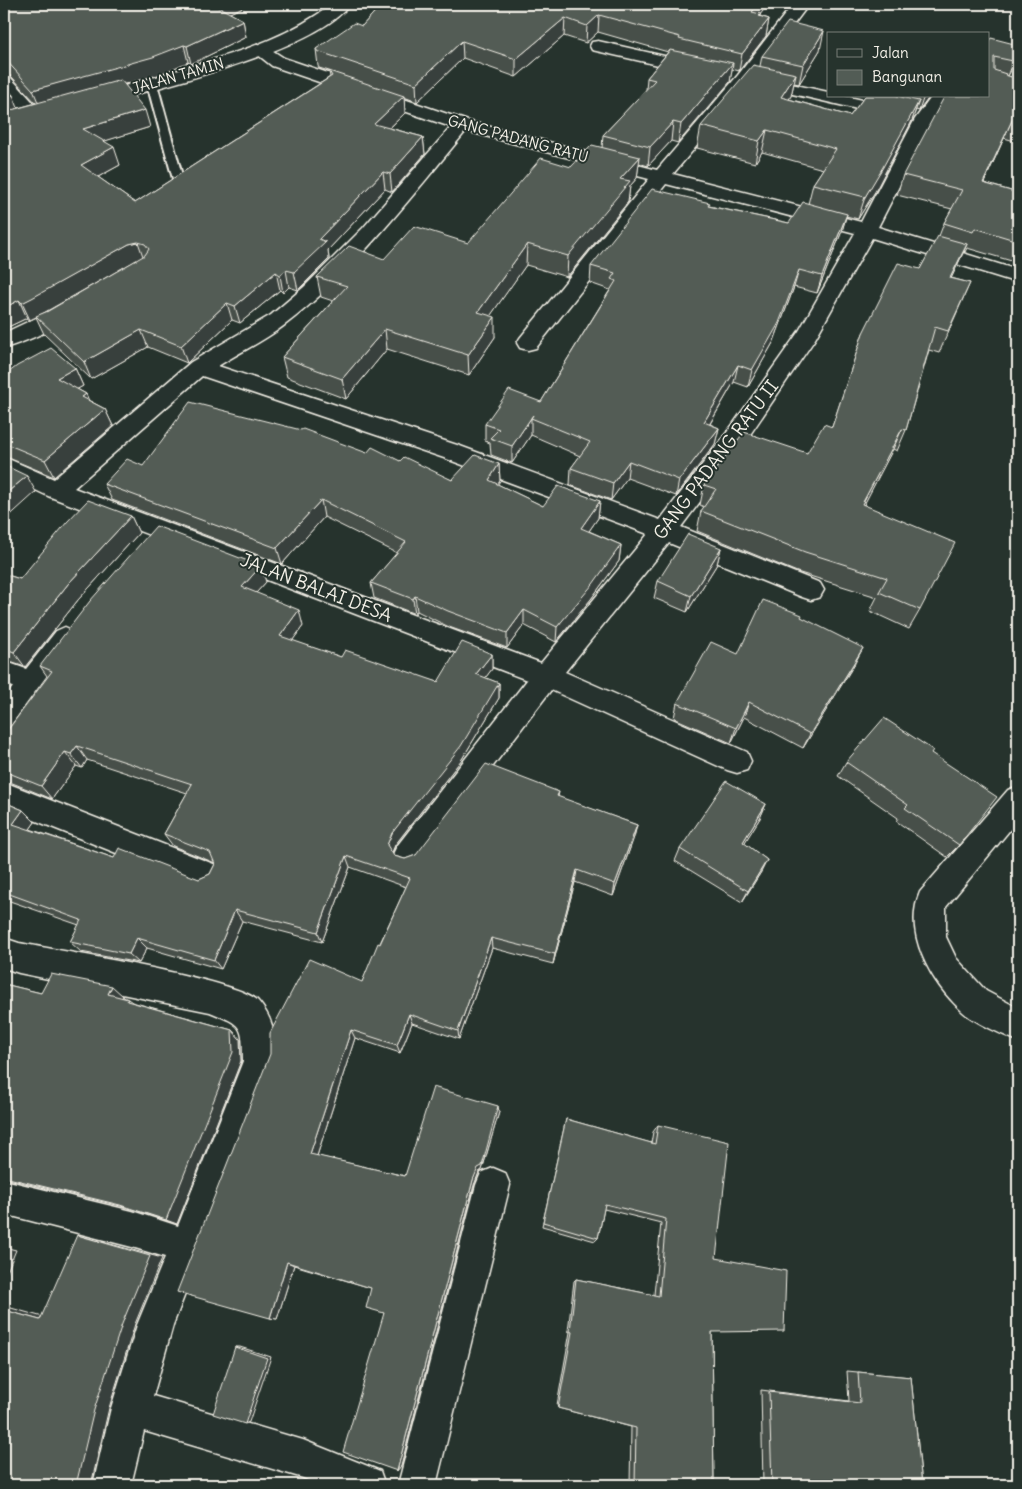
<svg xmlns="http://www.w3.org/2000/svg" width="1022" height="1489" font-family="Delius,sans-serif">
  <rect width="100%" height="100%" fill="#26332d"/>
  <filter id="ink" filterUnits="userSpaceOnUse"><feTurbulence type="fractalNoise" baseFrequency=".02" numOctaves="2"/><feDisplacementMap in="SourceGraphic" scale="10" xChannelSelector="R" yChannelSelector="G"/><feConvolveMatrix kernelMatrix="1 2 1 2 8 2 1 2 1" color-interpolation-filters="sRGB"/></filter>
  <g filter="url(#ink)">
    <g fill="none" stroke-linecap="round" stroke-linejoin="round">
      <g stroke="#f4f1e8" stroke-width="4">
        <polygon id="lane" points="152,81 157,84 183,179 182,181 178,182 173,179 147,84"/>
      </g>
      <g stroke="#f4f1e8" stroke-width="3">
        <g id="street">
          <path d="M793 4H809L755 76 828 92V96H845L902 109 905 113 902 117 896 118 749 84 673 174 861 222 915 119 932 96H950L933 120 878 227 1018 270V283L872 238 815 339 747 439 681 527 820 583 824 590 820 597 811 600 802 597 669 543 565 672 747 752 751 761 747 770 737 773 727 770 551 690 417 866 407 869 397 866 392 856 397 846 527 680 48 496 4 475V457L54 479 191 362 271 315 304 287 363 228 451 127 272 66 253 51 255 47H267L284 58 468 121 657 170 738 75ZM466 131 649 179 520 338 517 343 520 348 528 350 536 348 666 184 855 233 799 331 731 427 660 520 460 446 218 366C240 352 266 340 286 324 353 273 412 196 466 131ZM202 376 444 458 648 534 541 663 74 488Z"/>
          <polygon points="598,41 704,65 707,69 704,73 698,74 592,50 590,46 592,42"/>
          <path d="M4 76 10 77 41 111 44 115 41 119C25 123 14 102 4 91Z"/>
          <path d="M72 301 79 303 82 308C74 322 21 344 4 348V333Z"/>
          <polygon points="65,627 74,631 78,638 74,645 14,727 4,730 4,699 13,687 4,683 4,661 26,669 56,631"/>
          <polygon points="4,782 216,865 221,875 216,885 206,889 4,808"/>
          <path d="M1018 786V820L946 907V937L956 958 986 991 1018 1008V1041C1003 1035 974 1022 963 1012 932 984 902 934 920 892L1008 790Z"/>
          <path d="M4 938 19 943C56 950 241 980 258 1001 275 1021 275 1036 275 1061L173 1325 153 1396 303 1440 380 1471 385 1485H320L303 1478 144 1431 131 1485H93L111 1408 137 1325 165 1257 132 1247 4 1214V1180L132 1211 178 1226 243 1061C243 1026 243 1025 210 1012L19 973 4 968Z"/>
          <polygon points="493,1168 505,1173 510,1185 436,1485 398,1485 476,1185 481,1173"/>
        </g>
      </g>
      <g stroke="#f4f1e8" stroke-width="3">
        <path id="secondary" d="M332 4H350C318 50 156 88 100 104L94 105 88 104 85 100 88 96C125 86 161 76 198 64 246 50 292 35 332 4Z"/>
      </g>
      <use href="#lane" fill="#26332d" fill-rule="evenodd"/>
      <use href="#street" fill="#26332d" fill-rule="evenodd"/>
      <use href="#secondary" fill="#26332d" fill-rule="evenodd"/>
    </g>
    <g fill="#474f49" stroke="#f4f1e8" fill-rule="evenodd">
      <path d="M4 4H250L229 13 243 20 246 37 191 64 188 62 158 75 124 84 150 127 104 141 120 165 98 177 135 203 330 77 329 71 319 68 318 66 316 49 362 26 382 4H768L760 14V16L769 19 766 36 739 71 732 69 730 82 678 143 671 141 648 166 639 163 637 178 630 186 628 202 567 277 526 265 490 316 495 337 469 375 387 349 346 399 287 377 282 357 333 301 321 297 317 277 384 259 468 243 571 167 602 148 603 135 646 90 647 78 668 52 598 32 586 43 564 36 516 77 463 58 417 102 404 97 405 113 390 128 423 137 425 154 392 192 385 189 328 250 329 259 303 286 298 290 289 287 283 293 280 290 240 323 232 320 187 363 148 347 91 379 44 334 36 317 30 320 27 318 4 329V85L18 108 36 103 11 76 4 75ZM110 275 48 311 44 313Z"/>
      <polygon points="988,42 1018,45 1014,65 1008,76 1018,79 1018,142 1004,138 984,183 1018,193 1018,255 1015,262 967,248 965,252 964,251 951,278 970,283 939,353 929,350 906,430 897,451 893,449 864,504 920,610 909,629 870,611 877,597 797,572 697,531 701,511 704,507 700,505 704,485 807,453 832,427 863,333 920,269 939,236 944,223 952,209 897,195 903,175 988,96"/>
      <polygon points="820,50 799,84 794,83 791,96 789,99 850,116 865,96 930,96 919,111 916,110 911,123 876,190 858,219 846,216 842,231 817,293 794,287 774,341 748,387 734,382 710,424 719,428 715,444 676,496 627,478 611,500 570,485 571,468 580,456 531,435 512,463 491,455 490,443 485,441 485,424 541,402 610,290 590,283 591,266 709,206 789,223 808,204 813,184 823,169 762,152 755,163 697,148 701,126 760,66 762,56"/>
      <polygon points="75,368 83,386 77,389 86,394 88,400 105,409 113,426 54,477 4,456 4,376"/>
      <polygon points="367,453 400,461 452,480 499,464 500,481 497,484 543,506 600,501 598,518 589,531 621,545 619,561 591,599 556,642 524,625 507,648 449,627 417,611 415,614 374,598 371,583 397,553 324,517 282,564 112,500 104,484 143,466"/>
      <polygon points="131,516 139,533 78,600 25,667 4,660 4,574 20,579"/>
      <polygon points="721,548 717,564 687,612 654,598 658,581"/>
      <polygon points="261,566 266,582 256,593 303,626 292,641 341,657 438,682 492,654 492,669 485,678 499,683 499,698 462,759 395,845 392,853 394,856 405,859 416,855 559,792 558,797 637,825 634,837 613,896 575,882 553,964 492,948 459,1039 412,1023 400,1053 355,1038 317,1156 405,1176 499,1112 482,1170 479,1172 474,1185 401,1466 384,1313 371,1288 294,1265 277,1319 270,1318 362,982 406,887 350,867 322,942 242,921 221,969 147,948 139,963 81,952 70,942 79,925 4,899 4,802 23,810 35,822 30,829 114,858 199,879 210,874 215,864 215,863 173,846 164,834 187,793 87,760 82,768 76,766 52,799 5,780 4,781 4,735 47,676 40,666"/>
      <polygon points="801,617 855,663 803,748 744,717 731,743 674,718 677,703"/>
      <polygon points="931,753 959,845 947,857 896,821 898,818 838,776 846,762"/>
      <polygon points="766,804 760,818 744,843 767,860 761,872 742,902 675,861 680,849"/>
      <polygon points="1018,924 1018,939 1014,937"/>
      <polygon points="4,984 41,993 123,996 123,997 128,999 132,1002 232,1030 240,1039 241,1061 177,1224 133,1209 4,1178 4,1179"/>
      <polygon points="566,1119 651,1143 653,1132 658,1125 716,1258 712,1332 714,1485 630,1485 631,1427 558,1408 557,1405 570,1332 568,1331 574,1281 576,1279 654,1295 661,1223 604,1209 598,1238 595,1241 542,1226"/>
      <polygon points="847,1371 911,1377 922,1485 763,1485 761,1390 849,1401"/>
    </g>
    <g fill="#39403c" stroke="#f4f1e8">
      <polygon points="211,4 250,4 214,20"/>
      <polygon points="758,4 768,4 749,30 752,12"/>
      <polygon points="599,15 598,32 586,43 587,26"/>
      <polygon points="565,18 564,36 516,77 516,59"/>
      <polygon points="769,19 766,36 739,71 742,54"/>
      <polygon points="243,20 246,37 191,64 187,46"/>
      <polygon points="824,31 820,50 799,84 803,65"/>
      <polygon points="462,41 463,58 417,102 416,84"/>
      <polygon points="184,45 188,62 158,75 40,107 33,90"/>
      <polygon points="1018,52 1018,54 1014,65 1005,81 1013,61"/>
      <polygon points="733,63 730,82 678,143 681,124"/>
      <polygon points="796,74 791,96 777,119 781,97"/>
      <polygon points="13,95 20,113 4,117 4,98"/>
      <polygon points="404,96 405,113 376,141 374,124"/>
      <polygon points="924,96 930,96 919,111"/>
      <polygon points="919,101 911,123 876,190 858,219 865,197"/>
      <polygon points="145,110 150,127 89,146 83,129"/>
      <polygon points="1013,118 1004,138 975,203 983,183"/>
      <polygon points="673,122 671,141 648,166 650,147"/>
      <polygon points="767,130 762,152 755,163 759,141"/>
      <polygon points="423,137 425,154 392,192 390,174"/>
      <polygon points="114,147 120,165 87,183 81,165"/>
      <polygon points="640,157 637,178 630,186 628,202 567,277 568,256 620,179"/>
      <polygon points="383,172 385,189 328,250 329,259 298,290 294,272 319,239"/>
      <polygon points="847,214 842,231 817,293 822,276"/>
      <polygon points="138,242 144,259 135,261 40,315 30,320 22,303 129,244"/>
      <polygon points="527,244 526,265 479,332 478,312"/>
      <polygon points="967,244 957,266 941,300 950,278"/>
      <polygon points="286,270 289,287 283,293 280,275"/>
      <polygon points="799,270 794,287 774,341 748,387 752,370"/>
      <polygon points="276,272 280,290 240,323 235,306"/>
      <polygon points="19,300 27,318 4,329 4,308"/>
      <polygon points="227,303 232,320 187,363 181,346"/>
      <polygon points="495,317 495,337 469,375 468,355"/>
      <polygon points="385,329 387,349 346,399 342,379"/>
      <polygon points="141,330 148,347 91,379 84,362"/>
      <polygon points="738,365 734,382 701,439 704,422"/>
      <polygon points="75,368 83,386 65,396 57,378"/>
      <polygon points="86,394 94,412 82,397"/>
      <polygon points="105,409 113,426 54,477 45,460"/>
      <polygon points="531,418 531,435 512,463 512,446"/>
      <polygon points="719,428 715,444 676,496 679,480"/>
      <polygon points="902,429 893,449 854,524 862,504"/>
      <polygon points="629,461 627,478 611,500 613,483"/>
      <polygon points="499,464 500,481 489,496 489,480"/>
      <polygon points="27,476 36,492 4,521 4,495"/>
      <polygon points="321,500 324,517 282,564 277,548"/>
      <polygon points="600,501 598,518 580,544 581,528"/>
      <polygon points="131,516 139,533 78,600 25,667 14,652 68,584"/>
      <polygon points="621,545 619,561 591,599 556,642 557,627"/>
      <polygon points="721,548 717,564 687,612 691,596"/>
      <polygon points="261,566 266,582 247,603 242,587"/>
      <polygon points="415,596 417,611 415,614 413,599"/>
      <polygon points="299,610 303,626 285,651 280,636"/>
      <polygon points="524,610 524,625 507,648 507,633"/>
      <polygon points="863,648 855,663 803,748 810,734"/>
      <polygon points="492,654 492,669 477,689 476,674"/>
      <polygon points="499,683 499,698 462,759 395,845 390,857 387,845 392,833"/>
      <polygon points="749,702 744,717 731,743 736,728"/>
      <polygon points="77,746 87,760 82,768 71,754"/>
      <polygon points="65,752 76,766 52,799 41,786"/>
      <polygon points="766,804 760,818 737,855 743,842"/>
      <polygon points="23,810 35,822 25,836 13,824"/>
      <polygon points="637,825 634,837 613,896 615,884"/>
      <polygon points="346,856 350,867 322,942 318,932"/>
      <polygon points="767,860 761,872 742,902 748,891"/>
      <polygon points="577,870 575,882 553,964 555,954"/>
      <polygon points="235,910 242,921 221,969 214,960"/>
      <polygon points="137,938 147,948 139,963 129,954"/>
      <polygon points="491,938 492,948 459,1039 458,1031"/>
      <polygon points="112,986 123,996 120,1003 108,994"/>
      <polygon points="409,1014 412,1023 400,1053 397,1045"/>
      <polygon points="232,1030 240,1039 241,1061 177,1224 166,1220"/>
      <polygon points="351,1030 355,1038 316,1159 310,1154"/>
      <polygon points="498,1106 499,1112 482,1170 479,1172 474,1185 401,1466 397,1471 473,1180"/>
      <polygon points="77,1235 162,1258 135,1324 109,1408 91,1485 92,1485 76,1485"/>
      <polygon points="4,1247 16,1250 4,1279"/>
      <polygon points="287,1262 294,1265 277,1319 270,1318"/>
      <polygon points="4,1306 57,1321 40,1320 4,1310"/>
      <polygon points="235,1347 240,1347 271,1357 249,1422 245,1424"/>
    </g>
    <g fill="#525c55" stroke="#f4f1e8">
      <polygon points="4,4 213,4 243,20 187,46 184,45 153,57 33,90 4,58"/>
      <polygon points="382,4 758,4 752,12 761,14 759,16 769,19 742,54 679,39 680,37 599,15 587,26 565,18 516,59 462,41 416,84 317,51 316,49 354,23 362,26"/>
      <polygon points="788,22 824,31 803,65 762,56"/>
      <polygon points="991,38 1018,45 1018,52 1013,61 994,57 994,70 1006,74 1005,75 1018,79 1018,120 1013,118 983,183 1018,193 1018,241 975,228 973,232 944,223 962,190 903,175 942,101 945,96 988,96 988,42"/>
      <polygon points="670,50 733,63 681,124 673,122 650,147 603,135 655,80 647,78"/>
      <polygon points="753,65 796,74 781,97 850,116 865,96 896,96 919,101 883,167 865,197 813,184 836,149 767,130 759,141 701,126"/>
      <polygon points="329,71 404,96 374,124 423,137 390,174 383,172 319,239 326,242 294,272 286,270 280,275 276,272 235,306 227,303 181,346 141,330 84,362 36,316 48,311 145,255 149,249 145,244 138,242 129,244 32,298 22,303 19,300 4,308 4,112 121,80 145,110 83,129 114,147 81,165 135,203 332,76"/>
      <polygon points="4,85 13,95 4,98"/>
      <polygon points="592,145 640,157 620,179 630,181 568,256 527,244 478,312 495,317 468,355 385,329 342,379 282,357 347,286 317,277 349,246 384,259 414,226 468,243 541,158 571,167"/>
      <polygon points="652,189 710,203 708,206 789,223 803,202 847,214 822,276 799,270 779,323 752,370 738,365 704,422 719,428 679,480 629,461 613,483 571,468 590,442 531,418 533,415 512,446 490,438 499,429 485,424 509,390 541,402 616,281 611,279 615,273 591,266"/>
      <polygon points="938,236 967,244 950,278 970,283 948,331 935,327 906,430 902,429 862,504 955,543 920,610 879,592 887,578 805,552 701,511 716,489 704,485 744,432 807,453 824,424 832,427 863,333 898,263 920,269"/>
      <polygon points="51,348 75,368 57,378 86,394 82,397 105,409 45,460 4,443 4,376 17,366"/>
      <polygon points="190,402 301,430 303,429 367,453 372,447 400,461 404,457 452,480 475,455 499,464 489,480 543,506 558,486 600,501 581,528 621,545 593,584 557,627 524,610 507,633 448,611 415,596 413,599 371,583 406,542 321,500 277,548 104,484 127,459 143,466"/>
      <polygon points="4,465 27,476 4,495"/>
      <polygon points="88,500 131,516 68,584 14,652 4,648 4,574 20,579 67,522"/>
      <polygon points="156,526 261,566 242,587 299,610 280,636 341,657 345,650 438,682 462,642 492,654 476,674 499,683 461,746 392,833 387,845 394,856 405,859 416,855 486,764 559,792 557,796 637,825 615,884 577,870 555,954 491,938 458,1031 409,1014 397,1045 351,1030 310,1154 405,1176 433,1087 498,1106 482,1166 478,1168 473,1180 397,1471 343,1452 384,1313 366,1308 371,1288 287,1262 270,1318 177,1292 270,1054 270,1033 309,959 362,982 378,943 380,944 410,878 346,856 318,932 235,910 214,960 137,938 129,954 70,942 81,920 4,892 4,802 23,810 13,824 114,858 119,848 199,879 210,874 215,864 210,852 164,834 192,784 77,746 71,754 65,752 41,786 4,771 4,735 52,671 40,666 90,601"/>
      <polygon points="688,534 721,548 691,596 658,581"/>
      <polygon points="763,600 802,615 801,617 863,648 810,734 749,702 736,728 677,703 711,642 738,654"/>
      <polygon points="884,718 933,750 931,753 997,797 959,845 905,808 908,805 846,762"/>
      <polygon points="726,781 766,804 743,842 767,860 748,891 680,849"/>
      <polygon points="51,974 112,986 108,994 128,999 127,1001 232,1030 233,1052 166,1220 120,1205 4,1177 4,984 41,993"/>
      <polygon points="566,1119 655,1144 658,1125 729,1142 716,1258 786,1271 784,1331 712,1332 714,1485 635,1485 636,1428 558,1408 572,1332 570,1331 576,1279 659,1296 666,1219 605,1204 598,1238 543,1222"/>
      <polygon points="77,1235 150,1256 122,1324 94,1410 76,1485 4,1485 4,1310 40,1320"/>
      <polygon points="235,1347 267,1358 245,1424 213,1414"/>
      <polygon points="858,1372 911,1377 922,1485 772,1485 769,1392 860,1403"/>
    </g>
  </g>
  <g text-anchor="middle" stroke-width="4" stroke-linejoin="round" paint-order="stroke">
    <g font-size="15" fill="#f4f1e8" stroke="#26332d">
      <text transform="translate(178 76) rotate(-16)" y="5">JALAN TAMIN</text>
      <text transform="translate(518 139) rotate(15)" y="5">GANG PADANG RATU</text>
    </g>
    <g font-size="18" fill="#f4f1e8" stroke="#26332d">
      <text transform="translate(716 460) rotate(-53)" y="6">GANG PADANG RATU II</text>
      <text transform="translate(316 588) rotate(21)" y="6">JALAN BALAI DESA</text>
    </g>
  </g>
  <rect width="1022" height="1489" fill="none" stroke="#26332d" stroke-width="20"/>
  <rect x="10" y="10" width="1002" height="1469" fill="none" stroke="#f4f1e8" stroke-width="2" filter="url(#ink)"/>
  <rect x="827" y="32" width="162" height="65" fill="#26332d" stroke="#787f78"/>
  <rect x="837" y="49" width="25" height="8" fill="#26332d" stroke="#787f78"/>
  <text x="872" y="58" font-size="15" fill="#f4f1e8">Jalan</text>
  <rect x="837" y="70" width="25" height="15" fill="#525c55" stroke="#787f78"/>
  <text x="872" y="82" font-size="15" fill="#f4f1e8">Bangunan</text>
</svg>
